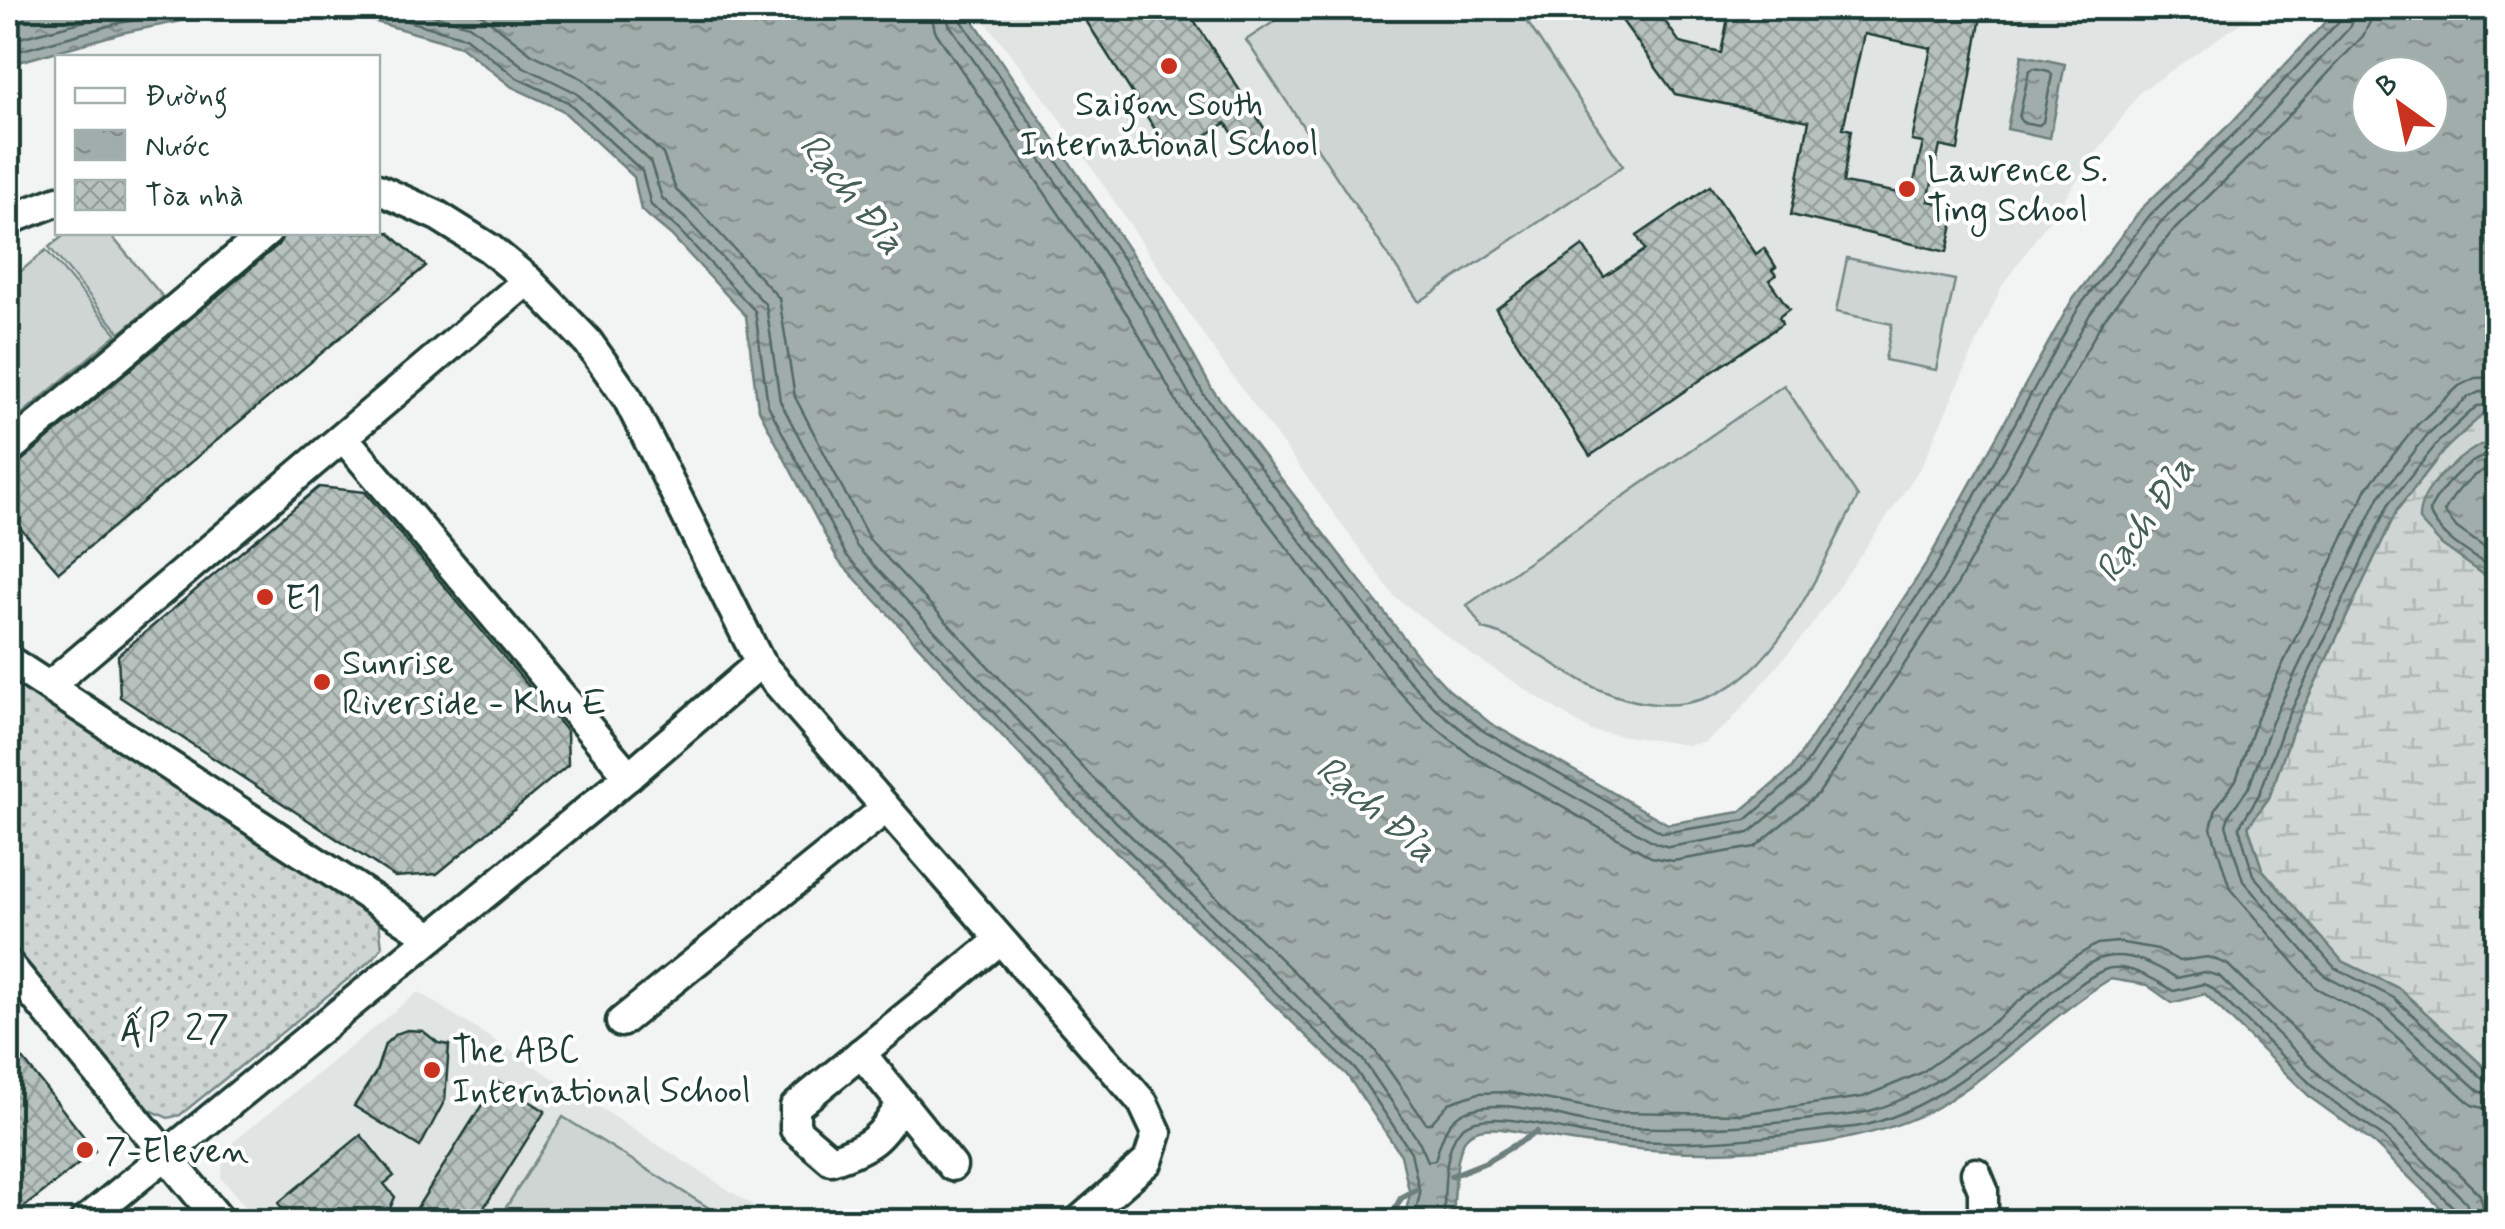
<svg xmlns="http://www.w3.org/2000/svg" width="2505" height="1229" font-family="Mynerve,sans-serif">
  <defs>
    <pattern id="grass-dots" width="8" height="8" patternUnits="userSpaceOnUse" patternTransform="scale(2.5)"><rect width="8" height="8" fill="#ced5d3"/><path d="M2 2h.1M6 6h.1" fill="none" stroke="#b0b8b6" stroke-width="1.8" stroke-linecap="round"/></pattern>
    <pattern id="wetland-marsh" width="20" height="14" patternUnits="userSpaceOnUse" patternTransform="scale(2.5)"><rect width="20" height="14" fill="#ced5d3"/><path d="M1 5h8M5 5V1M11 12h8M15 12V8" fill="none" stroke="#b0b8b6"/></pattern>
    <pattern id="water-ripples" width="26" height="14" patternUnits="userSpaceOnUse" patternTransform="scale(2.5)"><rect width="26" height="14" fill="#a1adaa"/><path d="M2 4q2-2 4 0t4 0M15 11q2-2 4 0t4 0" fill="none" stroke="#838e8b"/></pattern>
    <pattern id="building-cross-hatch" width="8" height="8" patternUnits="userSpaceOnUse" patternTransform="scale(2.5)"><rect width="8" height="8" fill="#b7c1bd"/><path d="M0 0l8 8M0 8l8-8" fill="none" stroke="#949e9a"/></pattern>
  </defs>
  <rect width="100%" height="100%" fill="#f2f3f3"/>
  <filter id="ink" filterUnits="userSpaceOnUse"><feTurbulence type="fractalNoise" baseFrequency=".01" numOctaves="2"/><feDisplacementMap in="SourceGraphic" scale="20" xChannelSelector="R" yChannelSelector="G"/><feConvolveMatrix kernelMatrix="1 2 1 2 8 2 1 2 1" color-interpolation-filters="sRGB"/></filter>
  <g filter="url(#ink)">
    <g fill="#e0e4e3">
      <polygon points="975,8 2262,8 2140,92 2002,286 1922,465 1883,523 1808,630 1727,725 1703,743 1688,745 1591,731 1472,655 1395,597 1217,355 1052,108"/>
      <polygon points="418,992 754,1206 757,1221 258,1221 221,1178 226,1148"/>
    </g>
    <polygon fill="url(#grass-dots)" stroke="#768984" stroke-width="2.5" points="8,679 366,904 379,923 382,947 374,958 180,1115 168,1118 150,1110 8,939"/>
    <polygon fill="url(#wetland-marsh)" stroke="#768984" stroke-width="2.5" points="2497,390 2497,1079 2400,989 2342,961 2262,869 2248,826 2269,798 2292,732 2397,510 2445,449 2483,414"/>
    <g fill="#ced5d3" stroke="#768984" stroke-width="2.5">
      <polygon points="1295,8 1518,8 1623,166 1419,302 1246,40"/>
      <polygon points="67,233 109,233 163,297 120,333 49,247"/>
      <polygon points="46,250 117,334 8,426 8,282"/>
      <polygon points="1847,258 1955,280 1936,370 1885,360 1892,324 1836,312"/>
      <path d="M1784 385 1858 497C1800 605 1751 753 1598 689 1559 672 1524 638 1483 629L1467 605Z"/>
      <polygon points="563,1117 717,1213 712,1221 507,1222 500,1217"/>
    </g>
    <g fill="url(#water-ripples)" stroke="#6d807b" stroke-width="2.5" fill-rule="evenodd">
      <path d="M8 8H965L1161 297 1212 389 1421 660 1449 690 1490 723 1668 824 1740 812 1791 769 1925 566 2071 302 2142 208 2231 123 2338 8H2497V414H2483L2445 449 2397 510 2292 732 2269 798 2248 826 2262 869 2342 961 2400 989 2497 1079V1221H2454L2375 1144 2311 1098 2205 994 2172 1003 2147 985 2110 979C2050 1016 2001 1070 1939 1106 1885 1137 1804 1148 1741 1151 1670 1155 1600 1147 1530 1134 1513 1131 1486 1123 1470 1134 1453 1147 1455 1201 1453 1221H1403L1410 1195 1401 1155 1347 1075 1063 801 838 560 758 408 746 316 671 235 641 210 634 177 562 110 512 87 460 46 355 16 227 12 121 33 8 65ZM2430 75V135H2370V75Z"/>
      <polygon points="2022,55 2065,64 2050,138 2007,129"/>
      <path d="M2480 445H2497V584L2442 545 2419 520C2418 489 2455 460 2480 445Z"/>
    </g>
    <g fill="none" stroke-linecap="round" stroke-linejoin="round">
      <g stroke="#536a63" stroke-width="2.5">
        <polyline points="361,8 465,37 517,78 568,102 642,171 651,205 678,229 755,311 768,405 846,555 1070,794 1355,1069 1411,1152 1420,1194 1413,1222"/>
        <path d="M407 8 469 25 524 67 575 92 650 161 662 198 687 220 766 305 780 401 857 547 1079 786 1363 1060 1420 1143 1428 1161 1435 1160C1442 1137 1447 1115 1473 1109 1519 1097 1570 1124 1616 1127 1685 1130 1752 1127 1820 1118 1835 1116 1851 1116 1865 1112 1922 1099 1982 1051 2026 1014 2045 998 2082 961 2106 957 2131 952 2157 966 2177 978L2204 972 2219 976 2325 1080 2391 1128 2466 1202 2472 1222"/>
        <polyline points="462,8 482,15 532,54 583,79 663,154 676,190 698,210 779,298 795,397 869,539 1090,775 1374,1049 1426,1123 1431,1123 1449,1103 1479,1093 1508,1092 1613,1112 1739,1114 1863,1097 1921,1073 1996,1020 2065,963 2097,944 2117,942 2158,949 2179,961 2208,957 2227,964 2335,1069 2402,1117 2480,1195 2487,1222"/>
        <polyline points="930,8 935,31 1129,317 1182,411 1393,685 1424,718 1470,755 1651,857 1673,861 1755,847 1819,793 1957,585 2102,322 2171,233 2257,149 2363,36 2370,22 2372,8"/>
        <polyline points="945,8 949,24 1142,309 1194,403 1404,675 1434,707 1478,743 1656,843 1669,847 1749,833 1807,784 1944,578 2090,314 2160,223 2247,139 2351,26 2357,8"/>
        <polyline points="957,8 959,17 1153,303 1204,395 1413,667 1442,698 1485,732 1663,833 1746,820 1799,774 1933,572 2079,307 2150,215 2238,130 2342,18 2344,8"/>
        <polyline points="8,41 135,8"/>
        <polyline points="8,54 119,23 199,8"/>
        <polygon points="2034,68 2049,71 2052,75 2043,122 2039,125 2022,122 2019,118 2029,71"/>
        <polyline points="2498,377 2475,378 2459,386 2417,425 2367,488 2258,716 2236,780 2216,808 2211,828 2230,889 2316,988 2379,1021 2472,1105 2498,1112"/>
        <polyline points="2498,392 2479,392 2467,398 2428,434 2379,497 2272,722 2249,787 2230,813 2226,825 2243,881 2325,976 2387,1009 2479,1091 2498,1097"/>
        <polyline points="2498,404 2477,406 2439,441 2388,505 2283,728 2260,793 2239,827 2253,875 2335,968 2394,998 2487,1082 2498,1084"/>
        <path d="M2498 454C2468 455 2442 486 2429 511 2438 538 2475 556 2498 572"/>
        <path d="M2498 467C2475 467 2454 493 2444 512L2457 528 2498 557"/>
        <path d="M1444 1222C1444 1198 1443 1142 1463 1127 1488 1107 1560 1130 1590 1135 1664 1149 1750 1140 1825 1130 1839 1128 1856 1128 1870 1124 1929 1109 1985 1064 2031 1026 2053 1008 2077 982 2104 970 2125 961 2157 981 2174 991L2203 984 2211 987 2317 1090 2382 1136 2457 1211 2460 1222"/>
      </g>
      <g stroke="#6d807b" stroke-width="6">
        <polyline points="1451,1176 1486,1162 1537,1132"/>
        <polyline points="1388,1222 1401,1198 1416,1190"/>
      </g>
    </g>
    <g fill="url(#building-cross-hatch)" stroke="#1f3d34" stroke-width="2.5" fill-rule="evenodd">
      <polygon points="1078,8 1186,8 1268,134 1244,151 1226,123 1172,156"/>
      <path d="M1613 8H1656L1680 43 1721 53 1730 8H1941L1981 16 1958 150 1940 146 1928 201 1957 207 1947 252 1791 215 1809 121 1675 94ZM1864 34 1931 48 1912 141 1923 143 1911 195 1843 183 1851 130 1843 128Z"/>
      <polygon points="1710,186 1756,254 1764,248 1776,267 1772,270 1776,275 1769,280 1789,309 1779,317 1782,324 1590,456 1496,309 1583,246 1604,277 1645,250 1637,236"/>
      <polygon points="388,232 426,266 59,572 8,514 8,470 19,463 278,245 284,232"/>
      <polygon points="319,487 365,492 567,732 568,765 437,874 395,877 120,697 118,655"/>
      <polygon points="407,1030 423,1031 438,1043 449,1045 445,1100 420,1147 354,1106 376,1072 385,1044 396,1034"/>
      <polygon points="8,1040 95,1151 8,1220"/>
      <polygon points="497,1081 545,1111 475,1222 408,1222"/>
      <polygon points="361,1135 394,1176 384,1184 395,1197 384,1222 293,1222 278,1203"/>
    </g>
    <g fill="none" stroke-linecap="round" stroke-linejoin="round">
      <g stroke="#1f3d34" stroke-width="35">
        <g id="minor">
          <polyline points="378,189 438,216 489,248 528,280 588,342 628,399 760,663 1143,1103 1157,1133 1148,1161 1078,1222"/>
          <polyline points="8,220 58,201"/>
          <polyline points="344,438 629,776"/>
          <polyline points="8,450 267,232"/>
          <polyline points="8,660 431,937"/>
          <polyline points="49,686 528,280"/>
          <polyline points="8,964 221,1222"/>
          <polyline points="621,1022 885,809"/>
          <polyline points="861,1053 952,1166"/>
          <path d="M901 1103C882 1139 869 1148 831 1160L795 1129V1107L1000 940"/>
          <polyline points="1976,1173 1983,1190 1983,1222"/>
          <polyline points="84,1222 629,776 760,663"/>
        </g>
      </g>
      <use href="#minor" stroke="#fff" stroke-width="28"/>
    </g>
  </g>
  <g fill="#c8321e" stroke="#fff" stroke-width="4">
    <circle cx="1169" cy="66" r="10"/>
    <circle cx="1907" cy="189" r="10"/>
    <circle cx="265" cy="597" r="10"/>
    <circle cx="322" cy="682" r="10"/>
    <circle cx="432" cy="1070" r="10"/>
    <circle cx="85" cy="1150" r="10"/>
  </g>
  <g text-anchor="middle" stroke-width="8" stroke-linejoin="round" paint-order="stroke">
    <g font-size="35" fill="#1f3d34" stroke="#fff" text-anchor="start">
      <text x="1169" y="115" text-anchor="middle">Saigon South<tspan x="1169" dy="40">International School</tspan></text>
      <text x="1927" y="181">Lawrence S.<tspan x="1927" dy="40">Ting School</tspan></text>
      <text x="285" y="609">E1</text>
      <text x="342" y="674">Sunrise<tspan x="342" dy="40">Riverside - Khu E</tspan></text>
      <text x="452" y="1062">The ABC<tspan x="452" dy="40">International School</tspan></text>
      <text x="105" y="1162">7-Eleven</text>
    </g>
    <g font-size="38" font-style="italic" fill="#465f57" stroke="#fff">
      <text transform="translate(853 193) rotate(51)" y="13">Rạch Đỉa</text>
      <text transform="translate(2144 519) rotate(-55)" y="13">Rạch Đỉa</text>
      <text transform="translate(1377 808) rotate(40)" y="13">Rạch Đỉa</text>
    </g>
    <g font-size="38" letter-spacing="2.5" fill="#1f3d34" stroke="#fff">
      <text x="176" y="1040">ẤP 27</text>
    </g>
  </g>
  <rect width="2505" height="1229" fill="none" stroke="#fff" stroke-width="40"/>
  <rect x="20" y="20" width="2465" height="1189" fill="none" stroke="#1f3d34" stroke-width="4" filter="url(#ink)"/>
  <rect x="55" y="55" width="325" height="180" fill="#ffffff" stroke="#a5b1ae" stroke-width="2.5"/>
  <rect x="75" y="88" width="50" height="15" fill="#ffffff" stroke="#a5b1ae" stroke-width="2.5"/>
  <text x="145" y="105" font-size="30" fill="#1f3d34">Đường</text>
  <rect x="75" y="130" width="50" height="30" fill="url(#water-ripples)" stroke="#a5b1ae" stroke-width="2.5"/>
  <text x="145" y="155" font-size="30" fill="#1f3d34">Nước</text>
  <rect x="75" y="180" width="50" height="30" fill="url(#building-cross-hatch)" stroke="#a5b1ae" stroke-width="2.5"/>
  <text x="145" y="205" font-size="30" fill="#1f3d34">Tòa nhà</text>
  <g transform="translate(2400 105) rotate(327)"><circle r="48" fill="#ffffff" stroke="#a5b1ae" stroke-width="2.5"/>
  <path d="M0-8L18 38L0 25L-18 38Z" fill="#c8321e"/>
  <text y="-15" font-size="28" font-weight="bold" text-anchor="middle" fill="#1f3d34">B</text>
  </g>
</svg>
